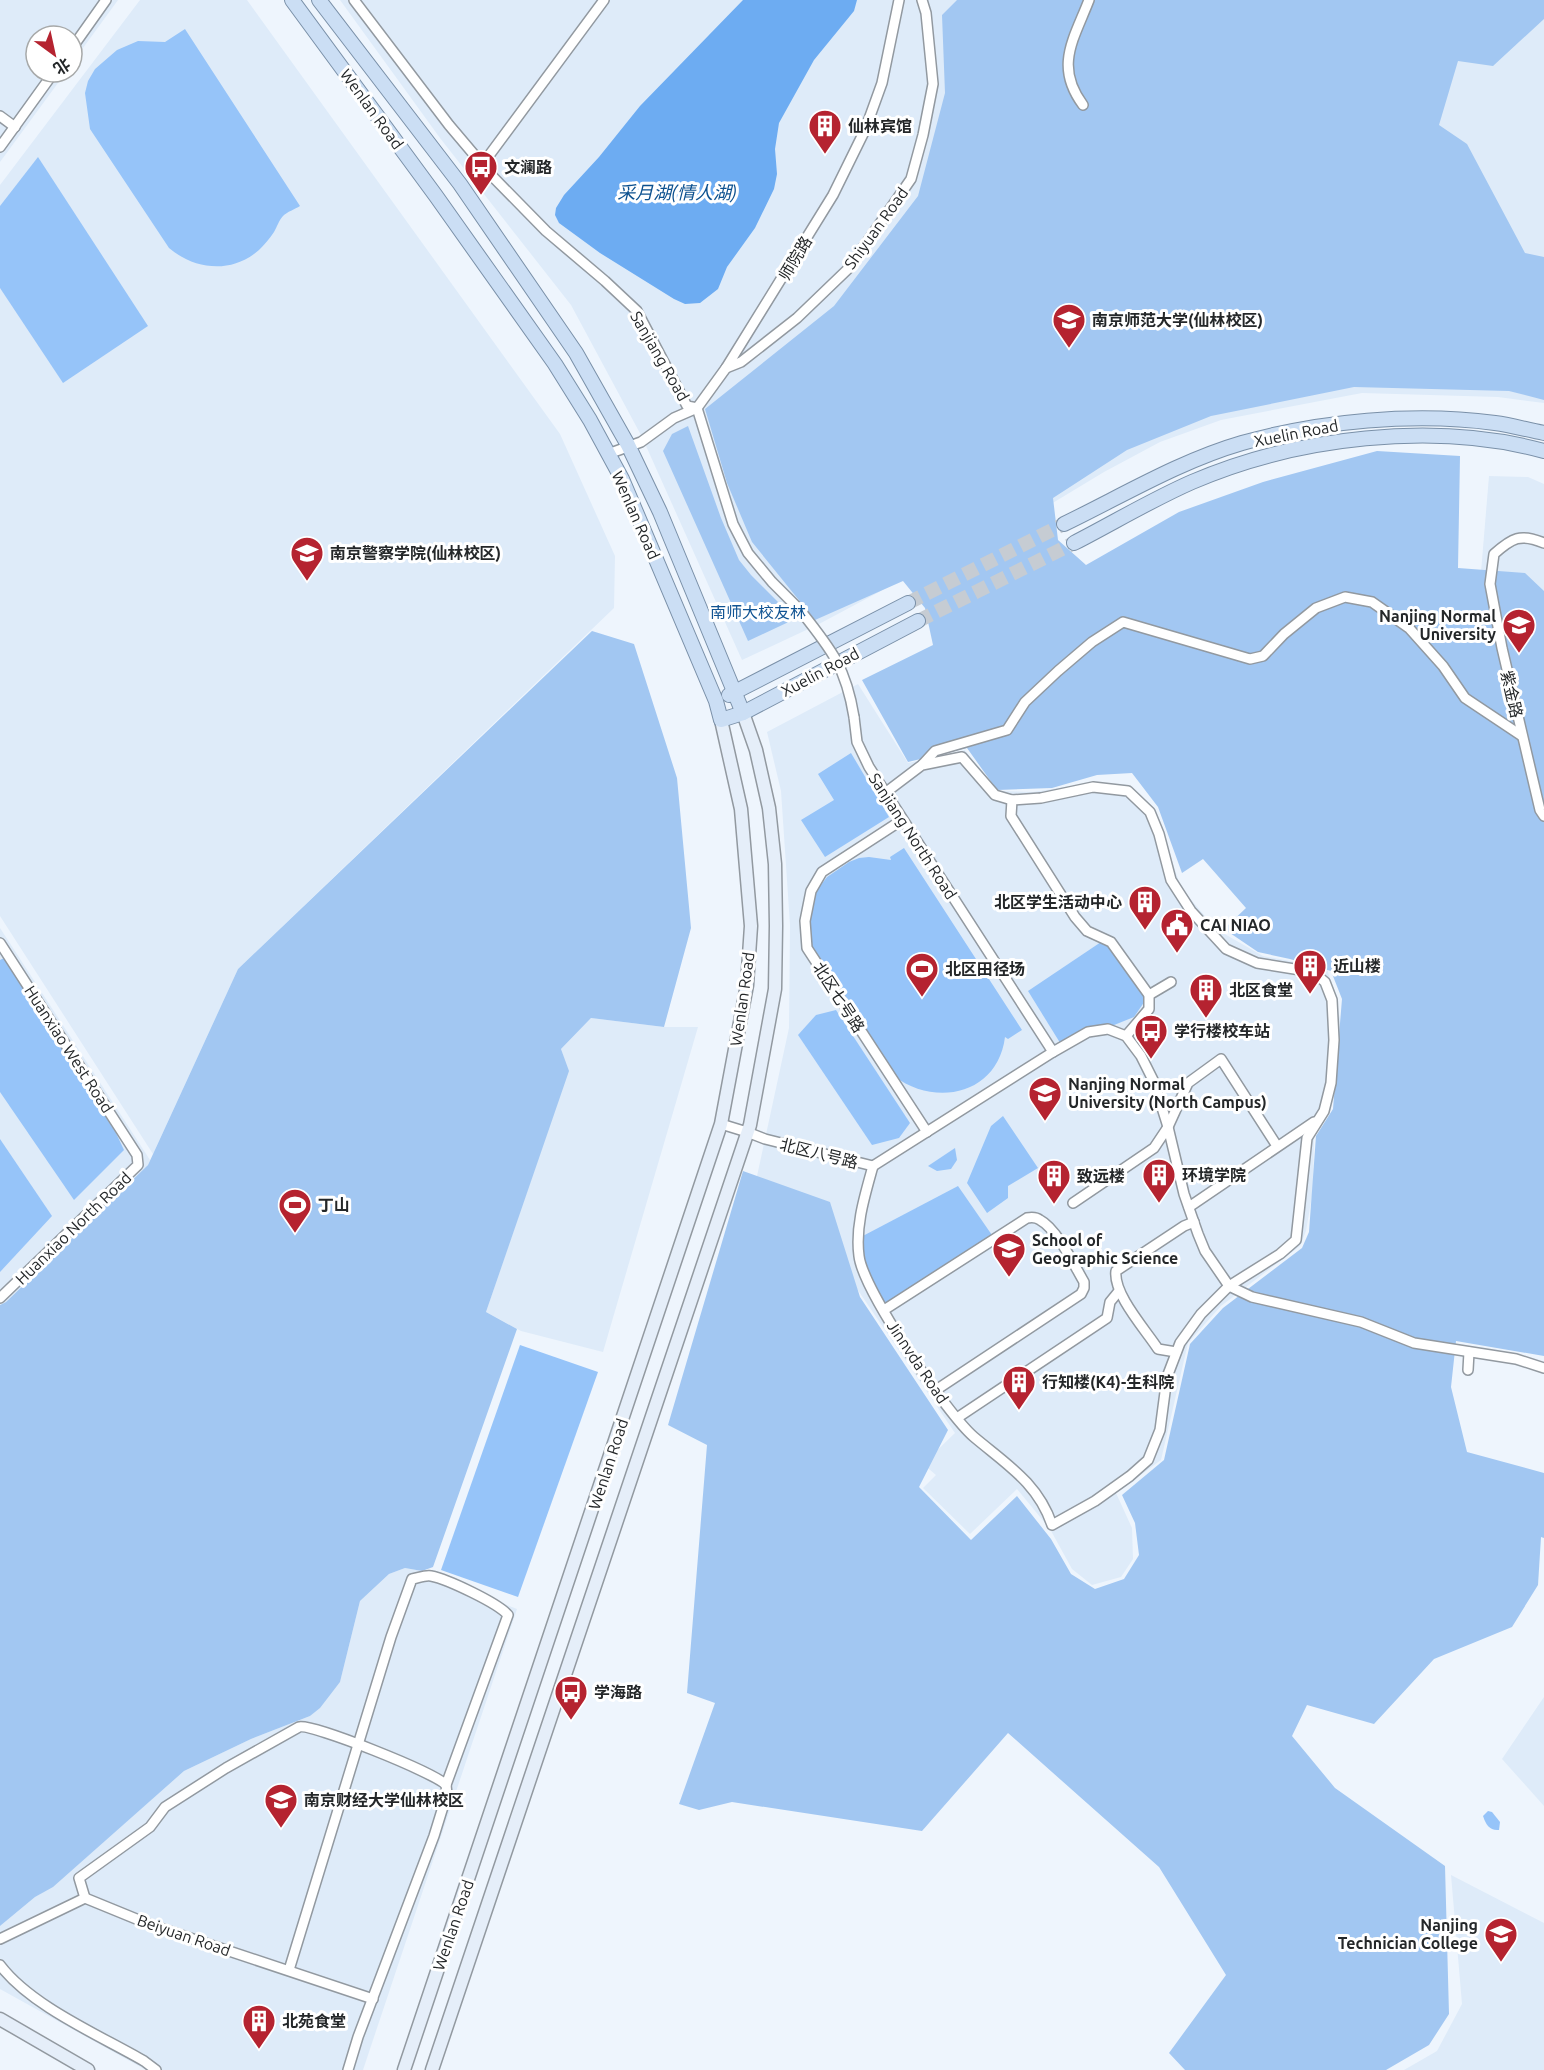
<svg xmlns="http://www.w3.org/2000/svg" width="1544" height="2070" font-family="Ubuntu,'Noto Sans SC',sans-serif">
  <rect width="100%" height="100%" fill="#eef5fd"/>
  <g fill="#deebf9">
    <polygon points="0,0 118,0 72,63 72,36 36,36 36,72 66,72 0,162"/>
    <polygon points="140,0 247,0 560,434 615,556 614,608 238,969 153,1154 0,916 0,185"/>
    <polygon points="340,0 1544,0 1544,403 1498,397 1362,393 1221,420 1160,442 1104,472 1046,507 941,559 819,624 742,660 642,437 571,305 440,138"/>
    <polygon points="1489,476 1528,477 1544,484 1544,834 1480,584"/>
    <polygon points="858,684 908,763 965,750 996,791 1033,792 1086,784 1130,787 1157,815 1181,888 1216,929 1263,956 1327,968 1343,1030 1330,1109 1314,1134 1313,1190 1306,1231 1300,1246 1221,1306 1188,1343 1161,1460 1116,1493 1132,1528 1133,1559 1121,1577 1092,1585 1072,1569 1050,1529 1017,1489 970,1534 923,1488 936,1475 923,1464 955,1433 853,1283 749,1213 789,1028 790,925 781,791 767,732"/>
    <polygon points="0,928 150,1160 148,1165 6,1302 0,1305"/>
    <polygon points="591,1018 664,1027 698,1027 603,1352 521,1331 486,1312 568,1071 561,1049"/>
    <polygon points="405,1568 422,1571 517,1609 363,2070 146,2070 0,1989 0,1926 35,1897 53,1886 184,1771 251,1739 310,1716 340,1682 360,1601 389,1574"/>
    <polygon points="1544,1697 1544,1806 1502,1759"/>
    <polygon points="1451,1875 1544,1923 1544,2070 1404,2070 1437,2051 1462,2004"/>
  </g>
  <g fill="#96c4f9">
    <path d="M185 29 300 206C295 209 287 212 283 216 279 220 277 227 274 232 270 238 264 245 259 250 232 274 195 270 169 248L90 129 85 93 88 81 95 69 117 50 138 41 165 42Z"/>
    <polygon points="38,157 148,326 63,383 0,288 0,206"/>
    <polygon points="851,753 889,817 825,857 801,820 834,800 818,774"/>
    <path d="M904 848 1022 1030 1008 1039 1005 1037C998 1094 936 1108 894 1076L809 944V908L817 890 827 877 849 862 859 858 869 857 891 860 890 857Z"/>
    <polygon points="1104,940 1149,995 1134,1017 1062,1046 1028,991"/>
    <polygon points="4,958 116,1133 124,1150 74,1200 0,1092 0,960"/>
    <polygon points="836,1010 910,1123 899,1138 872,1145 798,1035 816,1015"/>
    <polygon points="1003,1116 1038,1168 1008,1186 1008,1198 987,1213 967,1183 991,1126"/>
    <polygon points="0,1139 52,1216 0,1272"/>
    <polygon points="955,1148 957,1160 951,1169 937,1171 928,1166"/>
    <polygon points="958,1186 994,1238 884,1310 865,1279 859,1238"/>
    <polygon points="520,1345 598,1372 518,1597 441,1570"/>
    <path d="M1488 1811 1492 1812 1500 1822 1499 1830C1490 1831 1486 1825 1483 1816Z"/>
  </g>
  <g fill="#a2c7f2">
    <polygon points="957,0 1544,0 1544,19 1493,66 1458,61 1439,125 1467,144 1525,253 1544,257 1544,400 1509,391 1354,387 1211,416 1127,450 1053,498 1058,540 1086,565 1179,512 1263,482 1377,451 1460,456 1458,568 1525,573 1544,591 1544,1356 1456,1341 1451,1387 1467,1452 1544,1473 1544,1538 1541,1537 1538,1585 1512,1627 1434,1659 1374,1724 1307,1705 1292,1736 1335,1788 1445,1866 1449,2014 1429,2045 1386,2070 1185,2070 1169,2053 1226,1975 1159,1867 1008,1733 922,1831 732,1802 699,1810 679,1804 715,1703 687,1693 707,1445 668,1425 743,1171 830,1202 860,1297 948,1430 919,1487 971,1540 1017,1496 1051,1539 1071,1574 1095,1589 1124,1579 1139,1555 1135,1523 1122,1495 1164,1460 1190,1344 1223,1308 1302,1248 1309,1232 1316,1136 1333,1109 1342,999 1331,971 1290,959 1258,952 1224,929 1246,908 1203,859 1182,873 1158,807 1132,773 1097,775 1052,788 997,790 967,748 908,762 862,680 933,645 925,608 903,581 815,620 752,542 727,483 705,409 834,306 918,196 945,93 942,15"/>
    <polygon points="688,426 721,518 739,560 751,575 795,619 748,641 663,451 672,434"/>
    <polygon points="592,631 634,644 677,778 691,928 664,1027 591,1018 561,1049 569,1071 486,1312 517,1329 433,1567 422,1571 405,1568 389,1574 360,1601 340,1682 320,1708 310,1716 251,1739 184,1771 53,1887 35,1897 0,1926 0,1305 6,1302 148,1165 238,969"/>
  </g>
  <polygon fill="#6dacf2" points="743,0 857,0 854,11 814,60 779,123 775,149 777,174 774,189 755,228 727,267 718,289 700,303 685,304 674,299 600,253 559,223 555,215 556,208 564,195 599,157 640,106"/>
  <g fill="none" stroke-linecap="round" stroke-linejoin="round">
    <g stroke="#c6ccd3" stroke-width="14" stroke-dasharray="14 7" stroke-linecap="butt">
      <polyline points="908,603 1064,524"/>
      <polyline points="918,621 1074,543"/>
    </g>
    <g stroke="#9299a0" stroke-width="12">
      <g id="minor">
        <polyline points="354,0 449,125 493,177 546,231 605,281 637,311 687,406 697,408 733,524 748,553 772,582 800,610"/>
        <polyline points="72,48 106,0"/>
        <path d="M1083 105C1054 66 1074 39 1089 0"/>
        <polyline points="0,116 15,127"/>
        <polyline points="0,147 54,72"/>
        <polyline points="482,165 604,0"/>
        <polyline points="726,368 741,362 797,318 849,268 911,179 923,135 933,84 926,13 922,0"/>
        <polyline points="608,454 641,442 674,418 697,408 726,368 833,195 865,130 882,83 899,0"/>
        <path d="M1544 543C1520 533 1512 538 1494 554L1490 584 1502 648 1540 810 1544 816"/>
        <polyline points="854,717 857,742 869,767 1053,1052 1088,1032 1108,1029 1126,1036 1141,1056 1154,1082 1168,1127 1184,1194 1198,1234 1205,1251 1229,1286 1252,1297 1361,1322 1414,1343 1516,1359 1544,1368"/>
        <polyline points="923,764 935,751 1007,730 1025,702 1058,671 1092,642 1123,622 1250,659 1263,656 1284,634 1316,608 1345,597 1372,602 1409,628 1443,666 1465,698 1522,736"/>
        <polyline points="1012,800 1011,816 1075,917 1087,931 1111,942 1149,995 1149,1009 1126,1036"/>
        <polyline points="902,820 822,872 811,891 805,921 807,948 927,1132"/>
        <polyline points="0,943 137,1155 138,1165 0,1298"/>
        <polyline points="1149,995 1171,982"/>
        <polyline points="721,1124 747,1132 765,1139 873,1166"/>
        <path d="M873 1166C865 1195 855 1226 859 1256 863 1290 947 1414 974 1437 1006 1464 1038 1483 1052 1525L1095 1501 1130 1476 1148 1460 1160 1430 1167 1377 1180 1343 1201 1314 1229 1286 1280 1254 1296 1240 1307 1138 1324 1111 1331 1083 1334 1040 1332 1000 1325 982 1313 972 1257 963 1226 949 1191 911 1171 880 1159 834 1150 812 1128 791 1093 787 1041 798 1012 800 995 795 962 757 922 765 885 793"/>
        <polyline points="873,1166 1053,1052"/>
        <polyline points="1073,1203 1154,1148 1168,1127 1188,1083 1221,1059 1277,1146"/>
        <polyline points="1189,1207 1314,1122"/>
        <path d="M884 1310 1027 1218C1032 1217 1036 1217 1040 1220 1057 1229 1074 1265 1084 1282V1288L1081 1294 936 1390"/>
        <path d="M1176 1352 1158 1349C1145 1329 1113 1294 1116 1271L1184 1226 1194 1222"/>
        <polyline points="1468,1370 1469,1352"/>
        <polyline points="957,1418 1107,1318 1110,1302 1119,1291"/>
        <path d="M85 1898 79 1878 150 1827 165 1807 226 1768 299 1727C311 1723 436 1773 446 1785L447 1794 434 1836 358 2037 348 2070"/>
        <polyline points="0,1939 85,1898 151,1925 373,1999"/>
        <path d="M0 1965C31 2006 99 2035 144 2061L156 2070"/>
        <path d="M289 1970 391 1637 412 1579C418 1578 425 1575 431 1576 447 1579 498 1603 508 1615L446 1785"/>
      </g>
    </g>
    <g stroke="#9299a0" stroke-width="15">
      <g id="secondary">
        <polyline points="0,2019 88,2070"/>
        <polyline points="404,2070 721,1124 747,985 751,926 741,809 721,720"/>
        <polyline points="432,2070 750,1125 775,989 776,926 775,864 769,808 756,750 743,713"/>
      </g>
    </g>
    <g stroke="#7a90a8" stroke-width="16">
      <g id="primary">
        <polyline points="292,0 436,196 555,364 590,420 622,479 716,701 721,720 743,713 918,621"/>
        <polyline points="319,0 460,184 576,353 628,445 660,512 743,713"/>
        <path d="M1064 524C1122 496 1180 461 1242 443 1320 421 1414 412 1495 423 1511 425 1528 430 1544 433"/>
        <path d="M1074 543C1113 523 1151 500 1192 482 1296 437 1434 421 1544 451"/>
        <polyline points="729,695 908,603"/>
      </g>
    </g>
    <use href="#minor" stroke="#fff" stroke-width="9"/>
    <use href="#secondary" stroke="#e5eef9" stroke-width="12"/>
    <use href="#primary" stroke="#cbdef4" stroke-width="14"/>
    <g stroke="#9299a0" stroke-width="12" stroke-linecap="butt">
      <path id="minor-bridge" d="M800 610C831 649 846 667 854 717"/>
    </g>
    <use href="#minor-bridge" stroke="#fff" stroke-width="9"/>
  </g>
  <defs>
    <g id="building-pin" transform="scale(1.725)"><path d="M0 17L-7.5 6A9.5 9.5 0 1 1 7.5 6Z" fill="#b52330" stroke="#fff"/><path d="M-4-6H4V6H1V3H-1V6H-4ZM-2.5-4.3h1.7v1.8h-1.7ZM.8-4.3h1.7v1.8H.8ZM-2.5-1h1.7V.8h-1.7ZM.8-1h1.7V.8H.8Z" fill="#fff"/></g>
    <g id="bus-pin" transform="scale(1.725)"><path d="M0 17L-7.5 6A9.5 9.5 0 1 1 7.5 6Z" fill="#b52330" stroke="#fff"/><path d="M-5-6H5V4H4V6H2V4H-2V6H-4V4H-5ZM-3.5-4V0h7V-4ZM-3.5 1.2v1.5H-2V1.2ZM2 1.2v1.5H3.5V1.2Z" fill="#fff"/></g>
    <g id="university-pin" transform="scale(1.725)"><path d="M0 17L-7.5 6A9.5 9.5 0 1 1 7.5 6Z" fill="#b52330" stroke="#fff"/><path d="M0-5L7-2L0 1L-7-2ZM-4 1L0 2.5L4 1V4Q0 6-4 4Z" fill="#fff"/></g>
    <g id="civic-pin" transform="scale(1.725)"><path d="M0 17L-7.5 6A9.5 9.5 0 1 1 7.5 6Z" fill="#b52330" stroke="#fff"/><path d="M-.6-6.5H3V-4.5H.6V-3L4-1V1h2V6H-6V1h2V-1L-.6-3ZM-1.2 2.5V6h2.4V2.5Z" fill="#fff"/></g>
    <g id="stadium-pin" transform="scale(1.725)"><path d="M0 17L-7.5 6A9.5 9.5 0 1 1 7.5 6Z" fill="#b52330" stroke="#fff"/><path d="M0-5a6.5 5 0 1 0 0 10a6.5 5 0 1 0 0-10ZM-3.5-1.8h7v3.6h-7Z" fill="#fff"/></g>
  </defs>
  <g fill-rule="evenodd">
    <use href="#building-pin" x="825" y="126"/>
    <use href="#bus-pin" x="481" y="167"/>
    <use href="#university-pin" x="1069" y="320"/>
    <use href="#university-pin" x="307" y="553"/>
    <use href="#university-pin" x="1519" y="625"/>
    <use href="#building-pin" x="1145" y="902"/>
    <use href="#civic-pin" x="1177" y="925"/>
    <use href="#building-pin" x="1310" y="966"/>
    <use href="#stadium-pin" x="922" y="969"/>
    <use href="#building-pin" x="1206" y="990"/>
    <use href="#bus-pin" x="1151" y="1031"/>
    <use href="#university-pin" x="1045" y="1093"/>
    <use href="#building-pin" x="1159" y="1175"/>
    <use href="#building-pin" x="1054" y="1176"/>
    <use href="#stadium-pin" x="295" y="1205"/>
    <use href="#university-pin" x="1009" y="1249"/>
    <use href="#building-pin" x="1019" y="1382"/>
    <use href="#bus-pin" x="571" y="1692"/>
    <use href="#university-pin" x="281" y="1800"/>
    <use href="#university-pin" x="1501" y="1934"/>
    <use href="#building-pin" x="259" y="2021"/>
  </g>
  <g text-anchor="middle" stroke-width="6" stroke-linejoin="round" paint-order="stroke">
    <g font-size="16" fill="#242729" stroke="#fff">
      <text transform="translate(372 109) rotate(54)" y="6">Wenlan Road</text>
      <text transform="translate(876 228) rotate(-54)" y="6">Shiyuan Road</text>
      <text transform="translate(795 258) rotate(-59)" y="6">师院路</text>
      <text transform="translate(660 356) rotate(60)" y="6">Sanjiang Road</text>
      <text transform="translate(1296 433) rotate(-11)" y="6">Xuelin Road</text>
      <text transform="translate(636 515) rotate(66)" y="6">Wenlan Road</text>
      <text transform="translate(820 672) rotate(-28)" y="6">Xuelin Road</text>
      <text transform="translate(1512 694) rotate(77)" y="6">紫金路</text>
      <text transform="translate(913 836) rotate(57)" y="6">Sanjiang North Road</text>
      <text transform="translate(839 997) rotate(57)" y="6">北区七号路</text>
      <text transform="translate(742 999) rotate(-82)" y="6">Wenlan Road</text>
      <text transform="translate(69 1049) rotate(57)" y="6">Huanxiao West Road</text>
      <text transform="translate(819 1153) rotate(14)" y="6">北区八号路</text>
      <text transform="translate(73 1228) rotate(-44)" y="6">Huanxiao North Road</text>
      <text transform="translate(918 1362) rotate(56)" y="6">Jinnvda Road</text>
      <text transform="translate(608 1464) rotate(-72)" y="6">Wenlan Road</text>
      <text transform="translate(453 1925) rotate(-71)" y="6">Wenlan Road</text>
      <text transform="translate(184 1935) rotate(19)" y="6">Beiyuan Road</text>
    </g>
    <g font-size="16" font-weight="bold" fill="#242729" stroke="#fff" text-anchor="start">
      <text x="848" y="132">仙林宾馆</text>
      <text x="504" y="173">文澜路</text>
      <text x="1092" y="326">南京师范大学(仙林校区)</text>
      <text x="330" y="559">南京警察学院(仙林校区)</text>
      <text x="1496" y="622" text-anchor="end">Nanjing Normal<tspan x="1496" dy="18">University</tspan></text>
      <text x="1122" y="908" text-anchor="end">北区学生活动中心</text>
      <text x="1200" y="931">CAI NIAO</text>
      <text x="1333" y="972">近山楼</text>
      <text x="945" y="975">北区田径场</text>
      <text x="1229" y="996">北区食堂</text>
      <text x="1174" y="1037">学行楼校车站</text>
      <text x="1068" y="1090">Nanjing Normal<tspan x="1068" dy="18">University (North Campus)</tspan></text>
      <text x="1182" y="1181">环境学院</text>
      <text x="1077" y="1182">致远楼</text>
      <text x="318" y="1211">丁山</text>
      <text x="1032" y="1246">School of<tspan x="1032" dy="18">Geographic Science</tspan></text>
      <text x="1042" y="1388">行知楼(K4)-生科院</text>
      <text x="594" y="1698">学海路</text>
      <text x="304" y="1806">南京财经大学仙林校区</text>
      <text x="1478" y="1931" text-anchor="end">Nanjing<tspan x="1478" dy="18">Technician College</tspan></text>
      <text x="282" y="2027">北苑食堂</text>
    </g>
    <g font-size="16" fill="#115493" stroke="#fff">
      <text x="758" y="618">南师大校友林</text>
    </g>
    <g font-size="18" font-style="italic" fill="#0b508f" stroke="#fff">
      <text x="677" y="199">采月湖(情人湖)</text>
    </g>
  </g>
  <g transform="translate(54 54) rotate(147)"><circle r="28" fill="#ffffff" stroke="#a7a9a9" stroke-width="1.5"/>
  <path d="M0-4.5L10 22L0 15L-10 22Z" fill="#b52330"/>
  <text y="-9" font-size="16" font-weight="bold" text-anchor="middle" fill="#242729">北</text>
  </g>
</svg>
